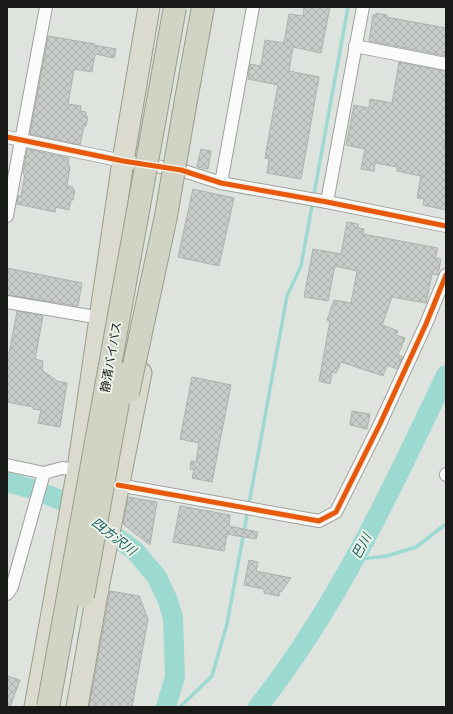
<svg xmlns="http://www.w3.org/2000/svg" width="453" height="714" font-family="Karla,'Noto Sans JP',sans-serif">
  <defs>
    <pattern id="building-cross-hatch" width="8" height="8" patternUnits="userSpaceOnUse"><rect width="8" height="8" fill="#c8ccc9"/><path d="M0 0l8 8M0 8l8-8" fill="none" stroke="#abafac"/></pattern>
  </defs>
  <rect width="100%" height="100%" fill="#dfe3de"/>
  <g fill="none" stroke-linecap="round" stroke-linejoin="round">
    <g stroke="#9bd9d1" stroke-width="3.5">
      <polyline points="353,560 387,556 416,547 446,524"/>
      <polyline points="180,707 212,676 227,624 287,296 301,266 348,7"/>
    </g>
    <g stroke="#9bd9d1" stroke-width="20">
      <polyline points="7,482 35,490 73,505 135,551 157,577 168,601 173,618 175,677 166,707"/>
      <path d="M258 707C337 607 392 489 446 375"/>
    </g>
  </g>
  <g fill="url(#building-cross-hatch)" stroke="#adb1ae">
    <polygon points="304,7 330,7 321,53 293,47 289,71 319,77 301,179 267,173 269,159 265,158 278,85 248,79 250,64 261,66 265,40 284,43 289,14 303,16"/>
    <polygon points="376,13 387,15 386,17 446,28 446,56 369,41 373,15 376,15"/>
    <polygon points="48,36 95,44 94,45 116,49 114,58 95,54 92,72 74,69 68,104 81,106 80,111 86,112 86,117 88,117 86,126 84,126 80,145 30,134"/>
    <polygon points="399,62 446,71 446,137 444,148 446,148 446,210 423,205 424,199 417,198 421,176 397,171 397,167 375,163 374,171 361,169 365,149 346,145 354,105 369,108 370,99 392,103"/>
    <polygon points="27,149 69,158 68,166 70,166 67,186 73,187 73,190 75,190 73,200 71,200 69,210 56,207 55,212 17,204 18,196 21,196 25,174 23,174"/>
    <polygon points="201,149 211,151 208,169 197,167"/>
    <polygon points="193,189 234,198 219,266 178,257"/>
    <polygon points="347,222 358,224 358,228 364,229 363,234 438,248 435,258 441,259 438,275 432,274 426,303 392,297 382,325 398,331 396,335 405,338 398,355 403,357 397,369 387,365 383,376 341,362 336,373 332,372 330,384 319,381 330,321 327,320 334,300 351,303 357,271 335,266 328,301 304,297 313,249 341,254"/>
    <polygon points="7,268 82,283 78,306 7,295"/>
    <polygon points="17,311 43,316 35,359 43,361 42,370 57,381 67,383 60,427 38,423 41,410 33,409 33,407 7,402 7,354 9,354"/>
    <polygon points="192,377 231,385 212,482 192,478 194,470 190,469 191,461 196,462 199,443 180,439"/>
    <polygon points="352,411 370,414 367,429 350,425"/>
    <polygon points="128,497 157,502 150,545 123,524"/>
    <polygon points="180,506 230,515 229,526 258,532 256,539 227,534 224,551 173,542"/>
    <polygon points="249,560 258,562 256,571 291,578 281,592 279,592 279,596 264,593 264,589 244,585"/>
    <polygon points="110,591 139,596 148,619 132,707 89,707"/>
    <polygon points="7,676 20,680 10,707 7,707"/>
  </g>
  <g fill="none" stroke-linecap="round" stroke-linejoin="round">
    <g stroke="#9ea19d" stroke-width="14">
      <g id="minor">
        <polyline points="355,46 446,64"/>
        <polyline points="7,137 123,161 181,170 221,183 327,202 446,226"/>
        <polyline points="221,183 253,7"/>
        <polyline points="327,202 363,7"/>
        <polyline points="7,216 46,7"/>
        <polyline points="7,302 101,318"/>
        <polyline points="7,465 44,473 62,468 84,470"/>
        <polyline points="446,474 446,475"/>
        <polyline points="118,485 319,521 336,512 380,424 426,324 446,275"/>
        <polyline points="7,594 12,587 44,473"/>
      </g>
    </g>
    <g stroke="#999c8b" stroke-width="23">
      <g id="trunk">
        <polyline points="35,707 78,469 123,161 149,7"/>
        <polyline points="77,707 99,583 141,373"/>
      </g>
    </g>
    <g stroke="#999c8b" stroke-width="24">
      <polyline id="motorway" points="186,100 203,7"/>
    </g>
    <use href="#minor" stroke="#fafbfa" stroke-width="12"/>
    <use href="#trunk" stroke="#dadbce" stroke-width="21"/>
    <use href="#motorway" stroke="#d1d3c4" stroke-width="22"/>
    <g stroke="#999c8b" stroke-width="24" stroke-linecap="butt">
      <g id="motorway-bridge">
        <polyline points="128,393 166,216 186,100"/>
        <polyline points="83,596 123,374"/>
        <polyline points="48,707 175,7"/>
      </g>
    </g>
    <use href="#motorway-bridge" stroke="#d1d3c4" stroke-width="22"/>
    <g stroke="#ecf2ea" stroke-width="8">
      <g id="cycleway">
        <polyline points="7,137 123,161 181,170 221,183 327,202 446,226"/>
        <polyline points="118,485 319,521 336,512 380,424 426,324 446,275"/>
      </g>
    </g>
    <use href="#cycleway" stroke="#e8590c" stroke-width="5"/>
  </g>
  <g text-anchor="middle" stroke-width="4" stroke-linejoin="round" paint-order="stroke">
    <g font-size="12" fill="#181a18" stroke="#ecf2ea">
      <text transform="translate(111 357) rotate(-80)" y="4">静清バイパス</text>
    </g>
    <g font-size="13" font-style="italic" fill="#115c57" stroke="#ecf2ea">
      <text transform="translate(114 536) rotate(38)" y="5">四方沢川</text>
      <text transform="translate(361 546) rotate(-62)" y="5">巴川</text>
    </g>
  </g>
  <rect width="453" height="714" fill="none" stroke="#181a18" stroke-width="16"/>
</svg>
